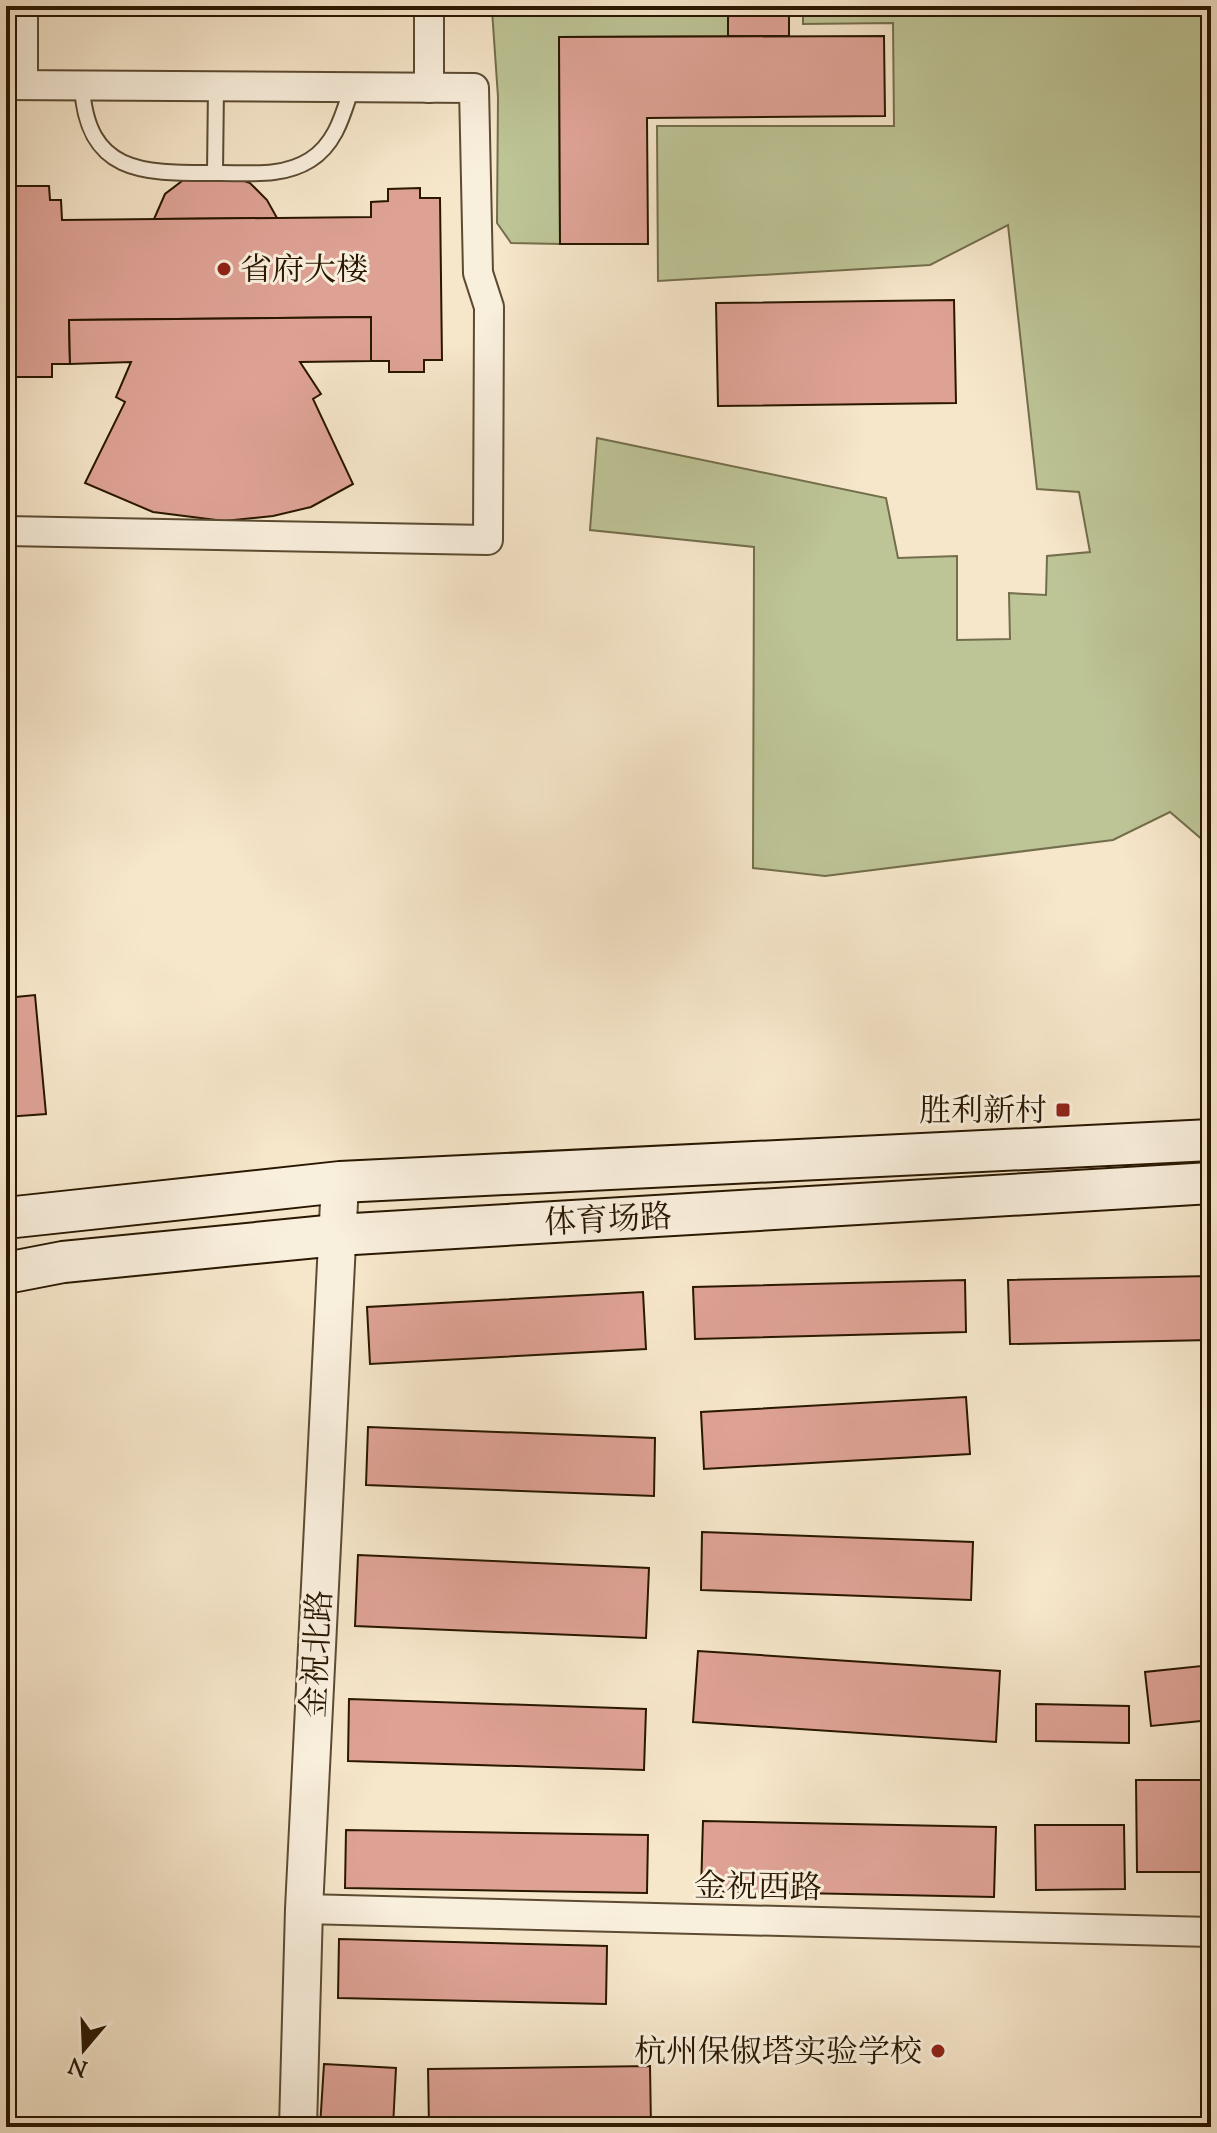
<svg xmlns="http://www.w3.org/2000/svg" width="1217" height="2133" font-family="'Sorts Mill Goudy','Noto Serif SC',serif">
  <rect width="100%" height="100%" fill="#f6e6ca"/>
  <filter id="stains"><feTurbulence type="fractalNoise" baseFrequency=".0025" numOctaves="4"/><feColorMatrix values="0 0 0 0 .2 0 0 0 0 .09 0 0 0 0 .02 0 0 0 .5 -.17"/></filter>
  <radialGradient id="worn" r=".72"><stop offset=".6" stop-color="#630" stop-opacity="0"/><stop offset="1" stop-color="#630" stop-opacity=".3"/></radialGradient>
  <g fill="#bdc496" stroke="#736e4b" stroke-width="2">
    <polygon points="504,6 728,6 728,36 559,37 560,244 511,243 497,223 498,97 492,10"/>
    <polygon points="803,6 1211,6 1211,847 1170,812 1113,840 825,876 753,868 754,547 590,530 597,438 886,498 898,558 957,556 957,640 1010,639 1009,593 1046,595 1047,556 1090,552 1079,492 1037,489 1008,225 930,265 658,281 657,126 894,126 893,23 803,24"/>
  </g>
  <g fill="#dea295" stroke="#291700" stroke-width="2">
    <rect x="728" y="6" width="61" height="30"/>
    <polygon points="884,36 885,116 647,118 648,244 560,244 559,37"/>
    <polygon points="230,176 250,183 267,200 277,218 154,219 165,194 186,178"/>
    <polygon points="6,186 49,186 50,200 61,200 62,220 371,217 371,202 388,201 388,189 420,188 420,198 440,198 442,360 424,360 424,372 389,372 389,361 371,361 371,317 69,320 70,364 52,364 52,377 8,377"/>
    <polygon points="954,300 956,403 718,406 716,303"/>
    <polygon points="371,317 371,361 300,362 321,394 313,399 353,484 311,507 273,516 224,521 153,512 85,483 125,402 116,397 131,362 70,364 69,320"/>
    <polygon points="35,995 46,1114 6,1117 6,998"/>
    <polygon points="1211,1276 1211,1340 1010,1344 1008,1280"/>
    <polygon points="965,1280 966,1332 695,1339 693,1287"/>
    <polygon points="643,1292 646,1349 370,1364 367,1307"/>
    <polygon points="966,1397 970,1454 704,1469 701,1412"/>
    <polygon points="368,1427 655,1438 654,1496 366,1485"/>
    <polygon points="702,1532 973,1542 971,1600 701,1590"/>
    <polygon points="358,1555 649,1568 646,1638 355,1626"/>
    <polygon points="698,1651 1000,1671 996,1742 693,1722"/>
    <polygon points="1211,1665 1211,1720 1151,1726 1145,1672"/>
    <polygon points="349,1699 646,1709 644,1770 348,1761"/>
    <polygon points="1036,1704 1129,1706 1129,1743 1036,1741"/>
    <polygon points="1136,1780 1211,1780 1211,1872 1137,1872"/>
    <polygon points="703,1821 996,1827 994,1897 701,1891"/>
    <polygon points="1035,1825 1124,1825 1125,1889 1036,1890"/>
    <polygon points="346,1830 648,1835 647,1893 345,1888"/>
    <polygon points="339,1939 607,1946 606,2004 338,1998"/>
    <polygon points="324,2064 396,2068 393,2127 320,2127"/>
    <polygon points="650,2066 651,2127 429,2127 428,2069"/>
  </g>
  <g fill="none" stroke-linecap="round" stroke-linejoin="round">
    <g stroke="#5c4b32" stroke-width="18">
      <g id="service">
        <path d="M82 86C87 177 147 173 220 173 251 173 283 177 310 160 336 144 343 114 352 87"/>
        <polyline points="215,173 216,87"/>
      </g>
    </g>
    <g stroke="#5c4b32" stroke-width="32">
      <g id="minor">
        <polyline points="23,6 23,85"/>
        <polyline points="429,6 429,88"/>
        <polyline points="6,85 474,88 478,273 489,307 488,540 6,531"/>
        <polyline points="304,1909 1211,1932"/>
      </g>
    </g>
    <g stroke="#5c4b32" stroke-width="40">
      <polyline id="tertiary" points="298,2127 304,1909 340,1182"/>
    </g>
    <g stroke="#291700" stroke-width="44">
      <g id="secondary">
        <polyline points="6,1218 340,1182 1211,1140"/>
        <polyline points="6,1273 63,1262 337,1235 1211,1183"/>
      </g>
    </g>
    <use href="#service" stroke="#f9efdd" stroke-width="14"/>
    <use href="#minor" stroke="#f9efdd" stroke-width="28"/>
    <use href="#tertiary" stroke="#f9efdd" stroke-width="36"/>
    <use href="#secondary" stroke="#f9efdd" stroke-width="40"/>
  </g>
  <g fill="#8f2418" stroke="#f9efdd" stroke-width="3">
    <circle cx="224" cy="269" r="8"/>
    <rect x="1055" y="1102" width="16" height="16" rx="4"/>
    <circle cx="938" cy="2051" r="8"/>
  </g>
  <g text-anchor="middle" stroke-width="6" stroke-linejoin="round" paint-order="stroke">
    <g font-size="32" fill="#291700" stroke="#f9efdd" text-anchor="end">
      <text x="240" y="280" text-anchor="start">省府大楼</text>
      <text x="1047" y="1121">胜利新村</text>
      <text x="922" y="2062">杭州保俶塔实验学校</text>
    </g>
    <g font-size="32" fill="#291700" stroke="#f9efdd">
      <text transform="translate(608 1219) rotate(-3)" y="11">体育场路</text>
      <text transform="translate(316 1654) rotate(-87)" y="11">金祝北路</text>
      <text transform="translate(758 1886) rotate(1)" y="11">金祝西路</text>
    </g>
  </g>
  <rect width="1217" height="2133" fill="none" stroke="#f6e6ca" stroke-width="32"/>
  <rect x="8" y="8" width="1201" height="2117" fill="none" stroke="#291700" stroke-width="4"/>
  <rect x="16" y="16" width="1185" height="2101" fill="none" stroke="#291700" stroke-width="2"/>
  <g transform="translate(84 2049) rotate(199)" stroke="#f9efdd" stroke-width="6" paint-order="stroke">
  <path d="M0-6L14 30L0 20L-14 30Z" fill="#291700"/>
  <text y="-12" font-size="22" font-weight="bold" text-anchor="middle" fill="#291700">N</text>
  </g>
  <rect width="100%" height="100%" filter="url(#stains)"/>
  <rect width="100%" height="100%" fill="url(#worn)"/>
</svg>
